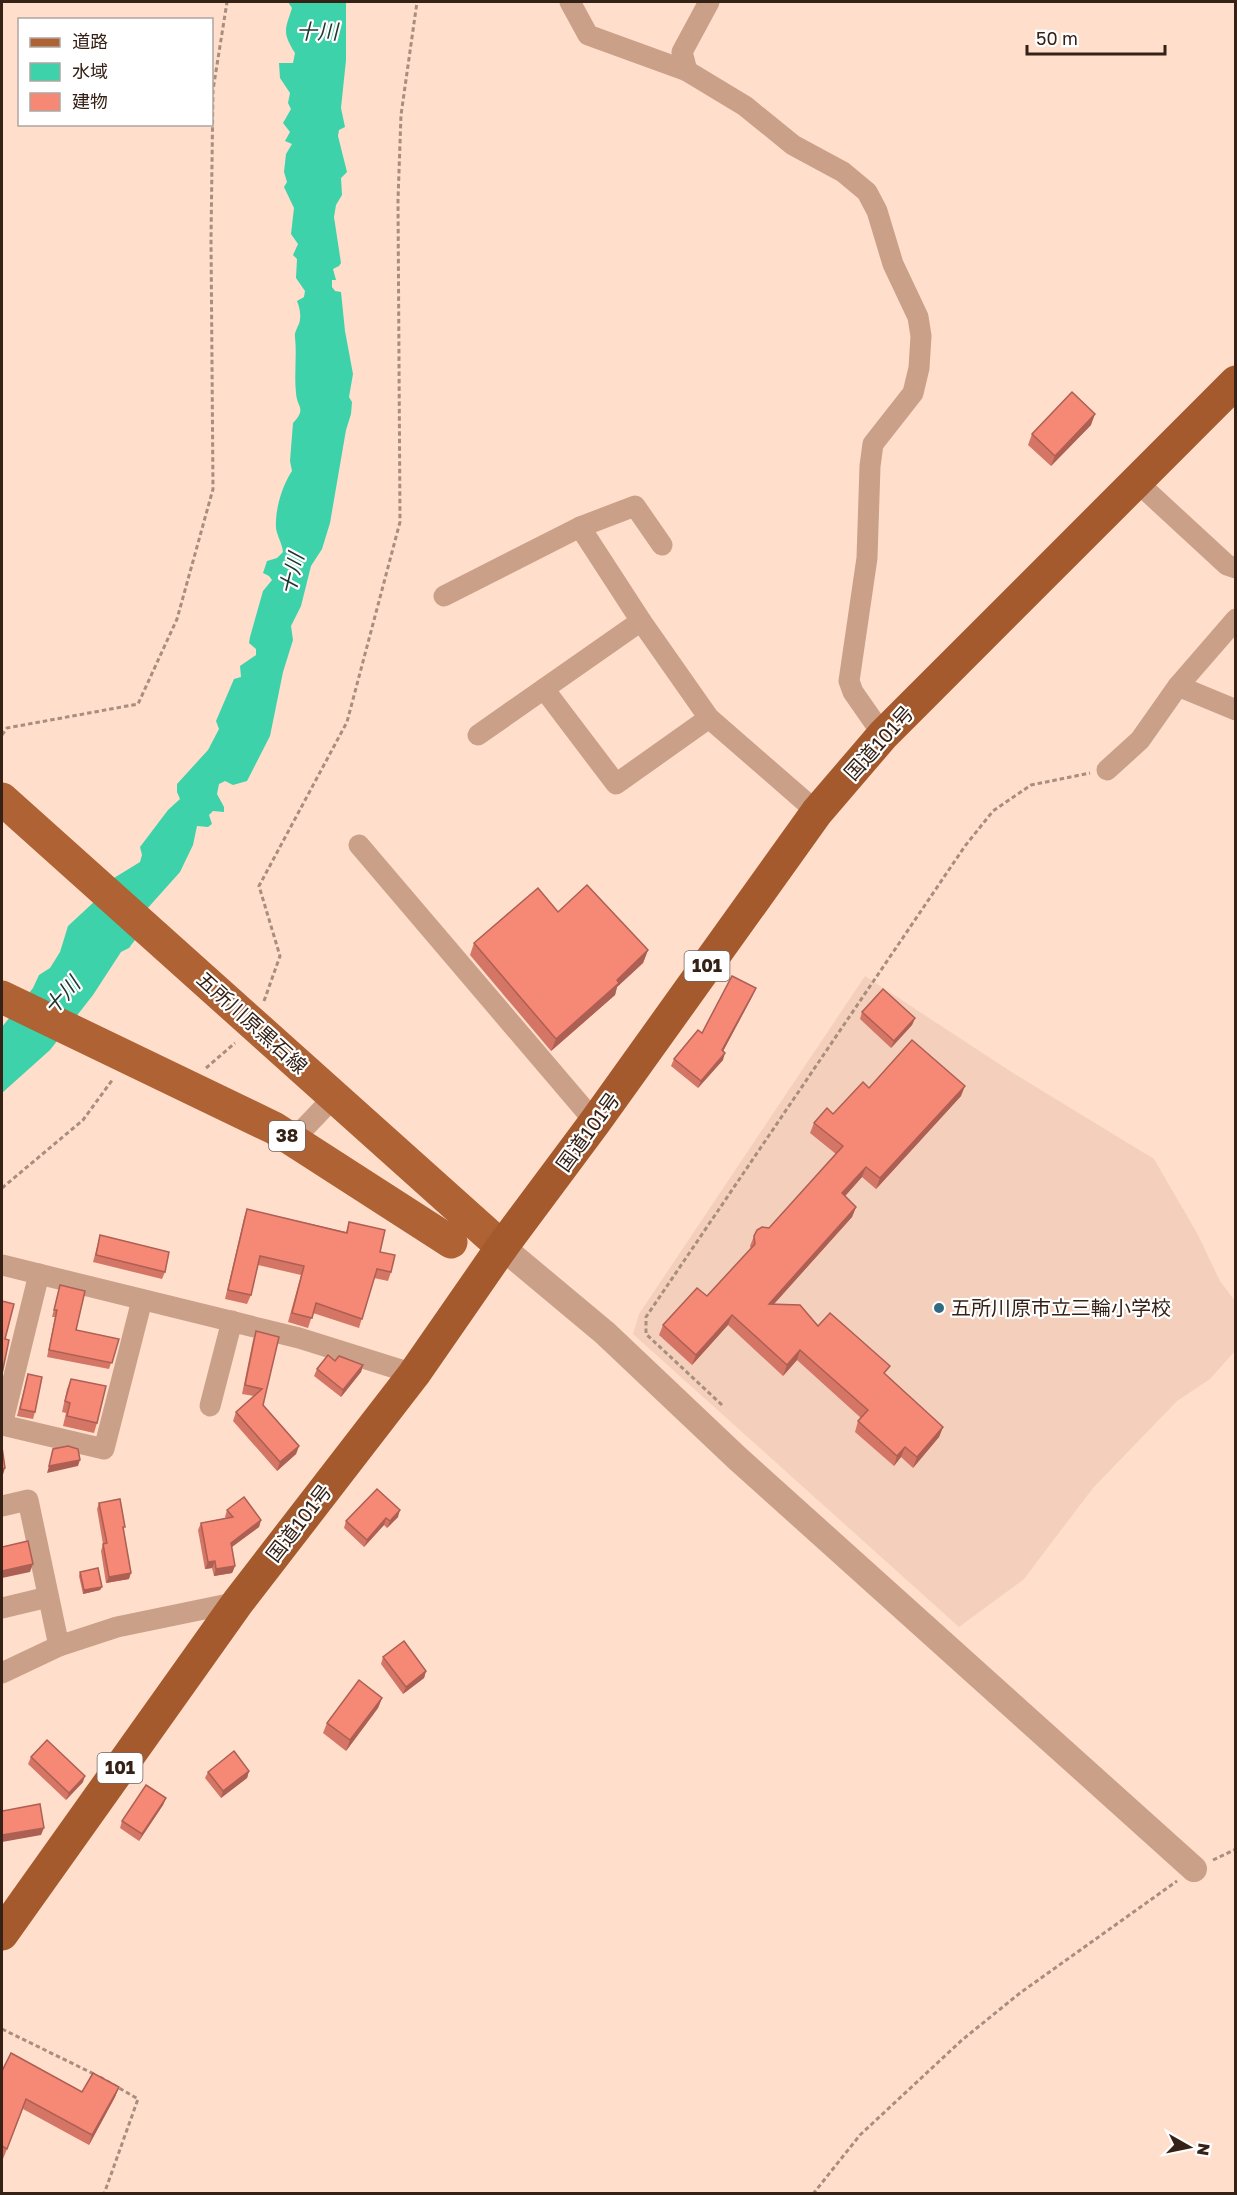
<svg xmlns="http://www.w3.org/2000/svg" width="1237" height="2195" font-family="'Golos Text','Noto Sans JP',sans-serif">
  <rect width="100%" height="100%" fill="#ffdecc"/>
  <polygon fill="#f4cfbc" points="865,976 1010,1071 1154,1159 1197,1233 1220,1281 1235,1301 1235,1351 1210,1379 1177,1401 1093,1488 1024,1579 959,1627 633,1334 639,1314"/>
  <path fill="#3dd2a9" d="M288 2H346V60L341 108 345 127 339 130 338 136 347 172 341 178 342 195 336 205 334 217 341 263 339 266 333 269 336 280H332V287L335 291 341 292 345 331 353 374 349 397 352 402 351 414 346 430 330 523 322 549 311 566 301 606 291 626 293 640 283 672 270 736 247 781 233 785 225 781 219 784 217 794 224 807V812L213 811 209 815 212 824 208 827 197 826 193 845 180 872 146 910 135 940 129 948 121 952 93 995 50 1050 2 1093V1027L33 988 39 975 50 968 60 952 68 926 95 901 109 881 140 862 142 855 140 847 168 810 180 799 177 792V784L208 750 219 729 216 721 234 679 241 677 240 666 256 655V649L249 643 250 637 263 591 272 580 269 576 263 573 267 561 277 558 283 552C282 543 277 536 276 528 275 509 282 486 292 471L290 461 293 423C307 408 297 408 296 393 294 375 297 356 295 337 294 331 300 325 300 319 301 313 299 306 297 301L304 297 305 291 296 278 297 259 293 255 298 244 291 234 294 208 284 187 287 182 284 172 286 154 292 144 285 141 290 132 283 123 291 109 288 103 290 93 280 78 279 63H293L295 53C282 32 285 30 292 8Z"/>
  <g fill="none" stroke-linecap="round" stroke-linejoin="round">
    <g stroke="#a98d7e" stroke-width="3" stroke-dasharray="4.5 3" stroke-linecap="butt">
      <polyline points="2,735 7,728 138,704 177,619 213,489 211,238 213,90 227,2"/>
      <polyline points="264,1001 280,956 259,886 347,722 400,522 398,200 401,115 417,2"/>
      <polyline points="206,1068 235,1043"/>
      <polyline points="2,1188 83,1120 113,1079"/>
      <polyline points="722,1405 646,1334 646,1317 965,846 993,811 1031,785 1090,773"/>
      <polyline points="1213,1860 1236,1849"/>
      <polyline points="2,2029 94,2074"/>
      <polyline points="100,2077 138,2099 104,2194"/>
      <polyline points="813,2194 860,2135 962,2040 1020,1993 1177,1881"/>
    </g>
    <g stroke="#cba088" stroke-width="21">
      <polyline points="570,2 588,35 687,71"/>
      <polyline points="709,2 682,52 687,71 745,106 793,145 843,172 867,192 877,211 893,264 918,317 921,336 919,368 913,393 873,444 870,466 867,558 849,681 853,692 883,735"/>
      <polyline points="1137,482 1227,565 1236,568"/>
      <polyline points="580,527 641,621 709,718 817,812"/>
      <polyline points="444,596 580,527 635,506 662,545"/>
      <polyline points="1236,619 1178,686 1236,710"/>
      <polyline points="544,689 616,784 709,718"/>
      <polyline points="478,735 641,621"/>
      <polyline points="1107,770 1140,740 1178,686"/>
      <polyline points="359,845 595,1122"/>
      <polyline points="293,1140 334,1097"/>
      <polyline points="2,1265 299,1338 414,1374"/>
      <polyline points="210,1406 232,1321"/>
      <polyline points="2,1425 104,1449 142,1300"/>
      <polyline points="2,1425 39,1274"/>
      <polyline points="2,1506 28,1500 59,1646"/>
      <polyline points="2,1608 48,1597"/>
      <polyline points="2,1673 59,1646 117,1627 238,1602"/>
    </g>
    <polyline stroke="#cba088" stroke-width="26" points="502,1247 605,1333 737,1458 1194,1869"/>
    <g stroke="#af6233" stroke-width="33">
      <polyline points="2,799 502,1247"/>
      <polyline points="2,997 274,1128 451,1242"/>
    </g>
    <polyline stroke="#a45a2c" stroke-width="33" points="2,1934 238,1602 414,1374 502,1247 595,1122 817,812 883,735 1236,382"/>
  </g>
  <g fill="#d47565">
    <polygon points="1091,425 1051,466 1028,445 1032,434"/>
    <polygon points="558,912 648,950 643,963 617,987 615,995 551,1051 470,955 474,943"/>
    <polygon points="753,995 723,1051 723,1060 698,1088 671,1066 674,1059 702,1033"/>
    <polygon points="862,1012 915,1018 912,1025 891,1048 860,1019"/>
    <polygon points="869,1088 961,1096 876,1189 862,1177 845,1196 856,1207 852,1217 774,1304 818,1326 886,1375 943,1427 939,1437 913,1468 901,1457 894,1466 855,1432 858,1421 861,1418 797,1360 783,1376 728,1325 692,1365 659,1335 663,1325 707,1296 751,1249 750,1246 754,1236 769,1228 836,1154 810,1133 814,1123 833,1114"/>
    <polygon points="247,1209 346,1232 349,1222 380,1252 391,1272 388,1281 374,1278 359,1328 313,1313 308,1328 288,1322 301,1275 258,1265 251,1295 247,1304 225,1299 244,1218"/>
    <polygon points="100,1235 165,1272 162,1279 93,1262"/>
    <polygon points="60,1285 76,1330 119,1339 109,1369 47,1357 55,1317 52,1317"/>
    <polygon points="256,1331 263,1405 299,1446 296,1454 277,1471 233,1421 236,1412 254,1396 242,1394 253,1340"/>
    <polygon points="363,1365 361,1372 341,1397 314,1376 317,1369"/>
    <polygon points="28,1374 35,1412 33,1419 17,1416"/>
    <polygon points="71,1379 97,1423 94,1433 63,1426 66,1413 62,1412 67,1389"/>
    <polygon points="99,1503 123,1531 129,1579 106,1583 101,1551 103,1544 97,1509"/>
    <polygon points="227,1510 261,1520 259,1527 231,1547 235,1566 232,1573 214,1576 212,1568 205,1569 198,1530 201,1523 226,1518 225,1517"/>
    <polygon points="398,1517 387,1528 384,1525 364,1547 344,1528 346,1521"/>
    <polygon points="80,1572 102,1587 100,1590 83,1594 79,1576"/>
    <polygon points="383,1657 426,1671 424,1678 403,1694 381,1664"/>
    <polygon points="382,1698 378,1708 346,1751 323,1733 327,1723"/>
    <polygon points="31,1757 83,1782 66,1800 28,1764"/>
    <polygon points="249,1771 247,1778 221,1798 205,1778 208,1772"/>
    <polygon points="166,1798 163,1805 139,1841 120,1828 122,1821"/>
    <polygon points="2,2071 82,2092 119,2087 115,2097 89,2145 23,2109 3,2159 2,2158"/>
  </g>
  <g fill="#ac5f53">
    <polygon points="1095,414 1091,425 1051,466 1055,456"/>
    <polygon points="648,950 643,963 617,987 615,995 551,1051 556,1039"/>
    <polygon points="756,988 753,995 720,1057 722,1050"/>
    <polygon points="915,1018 912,1025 891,1048 894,1041"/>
    <polygon points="725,1053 723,1060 698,1088 701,1081"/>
    <polygon points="965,1086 961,1096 876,1189 880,1178"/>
    <polygon points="866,1167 862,1177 838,1204 842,1193"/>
    <polygon points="856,1207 852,1217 765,1314 769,1304"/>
    <polygon points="732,1315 728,1325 692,1365 696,1355"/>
    <polygon points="800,1350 797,1360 783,1376 787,1365"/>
    <polygon points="363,1365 361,1372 341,1397 343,1390"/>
    <polygon points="943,1427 939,1437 913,1468 917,1457"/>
    <polygon points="299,1446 296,1454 277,1471 280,1462"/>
    <polygon points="905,1447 901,1457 894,1466 897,1456"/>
    <polygon points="80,1460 78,1466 47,1473 49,1466"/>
    <polygon points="5,1468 2,1478 2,1469"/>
    <polygon points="400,1510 398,1517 387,1528 390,1521"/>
    <polygon points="386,1518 384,1525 364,1547 367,1540"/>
    <polygon points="261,1520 259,1527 228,1550 231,1543"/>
    <polygon points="215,1561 212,1568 205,1569 208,1562"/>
    <polygon points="33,1564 30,1572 2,1578 2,1571"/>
    <polygon points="235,1566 232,1573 214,1576 216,1569"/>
    <polygon points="131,1573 129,1579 106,1583 109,1577"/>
    <polygon points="102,1587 100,1590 83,1594 84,1590"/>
    <polygon points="426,1671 424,1678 403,1694 406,1687"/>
    <polygon points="382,1698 378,1708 346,1751 350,1740"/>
    <polygon points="249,1771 247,1778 221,1798 223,1791"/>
    <polygon points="85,1776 83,1782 66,1800 69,1793"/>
    <polygon points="166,1798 163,1805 139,1841 142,1834"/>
    <polygon points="44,1828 41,1835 2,1842 2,1835"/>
    <polygon points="119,2087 115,2097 89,2145 92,2135"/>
  </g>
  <g fill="#f68876" stroke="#ac5f53" stroke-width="1.5">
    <polygon points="1072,392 1095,414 1055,456 1032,434"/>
    <polygon points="587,885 648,950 617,980 619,983 556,1039 474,943 538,888 558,912"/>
    <polygon points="732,976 756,988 722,1050 725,1053 701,1081 674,1059 698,1030 702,1033"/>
    <polygon points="883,989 915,1018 894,1041 862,1012"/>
    <polygon points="912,1040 965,1086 880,1178 866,1167 842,1193 856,1207 769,1304 800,1305 818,1326 830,1313 890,1366 884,1373 943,1427 917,1457 905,1447 897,1456 858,1421 868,1410 800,1350 787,1365 732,1315 696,1355 663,1325 697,1288 707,1296 755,1244 754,1236 757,1230 762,1227 769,1228 843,1146 814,1123 827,1108 833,1114 863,1082 869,1088"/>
    <polygon points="247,1209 347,1233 349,1222 385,1230 380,1252 395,1255 391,1272 377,1269 362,1319 316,1303 312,1318 292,1313 304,1266 260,1256 251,1295 228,1290"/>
    <polygon points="100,1235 169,1252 165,1272 96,1255"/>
    <polygon points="60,1285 85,1291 76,1330 119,1339 112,1363 49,1350 57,1310 54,1310"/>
    <polygon points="2,1301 14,1304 5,1339 9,1340 2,1374"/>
    <polygon points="256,1331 279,1337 263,1405 299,1446 280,1462 236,1412 262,1389 245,1385"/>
    <polygon points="328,1355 335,1361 339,1356 363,1365 343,1390 317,1369"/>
    <polygon points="28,1374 42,1377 35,1412 20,1409"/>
    <polygon points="71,1379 106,1386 97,1423 67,1416 70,1403 65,1401"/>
    <polygon points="68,1446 78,1449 80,1460 49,1466 53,1449"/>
    <polygon points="2,1447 5,1468 2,1469"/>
    <polygon points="377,1489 400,1510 390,1521 386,1518 367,1540 346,1521"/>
    <polygon points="244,1497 261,1520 231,1543 235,1566 216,1569 215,1561 208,1562 201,1523 233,1517 227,1510"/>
    <polygon points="120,1499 125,1527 123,1527 131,1573 109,1577 103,1544 107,1543 99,1503"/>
    <polygon points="28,1541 33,1564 2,1571 2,1547"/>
    <polygon points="98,1568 102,1587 84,1590 80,1572"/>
    <polygon points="404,1641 426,1671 406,1687 383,1657"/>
    <polygon points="359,1680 382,1698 350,1740 327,1723"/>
    <polygon points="47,1740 85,1776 69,1793 31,1757"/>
    <polygon points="234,1751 249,1771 223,1791 208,1772"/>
    <polygon points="146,1785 166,1798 142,1834 122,1821"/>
    <polygon points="40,1804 44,1828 2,1835 2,1811"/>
    <polygon points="11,2053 82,2092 93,2073 119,2087 92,2135 26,2099 7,2149 2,2146 2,2071"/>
  </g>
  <circle fill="#316a83" stroke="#fff" stroke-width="2" cx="939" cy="1308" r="6"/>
  <g text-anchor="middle" stroke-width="4.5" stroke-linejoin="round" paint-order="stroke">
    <g fill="#fff" stroke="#72645c" stroke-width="1.5">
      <rect x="684.5" y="951" width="45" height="30" rx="4.5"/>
      <rect x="269" y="1121" width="36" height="30" rx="4.5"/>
      <rect x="97.5" y="1753" width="45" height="30" rx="4.5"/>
    </g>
    <g font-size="18" font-weight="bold" fill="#352116">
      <text x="707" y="972">101</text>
      <text x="287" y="1142">38</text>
      <text x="120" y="1774">101</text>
    </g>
    <g font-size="20" fill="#352116" stroke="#fff">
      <text transform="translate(879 743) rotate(-48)" y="7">国道101号</text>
      <text transform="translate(252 1023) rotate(42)" y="7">五所川原黒石線</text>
      <text transform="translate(588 1132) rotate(-54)" y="7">国道101号</text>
      <text transform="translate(299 1523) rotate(-52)" y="7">国道101号</text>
    </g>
    <g font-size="20" fill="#352116" stroke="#fff" text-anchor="start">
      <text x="951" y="1315">五所川原市立三輪小学校</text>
    </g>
    <g font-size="21" font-style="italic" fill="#203830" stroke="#fff">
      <text x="317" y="39">十川</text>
      <text transform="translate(292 574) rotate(-76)" y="7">十川</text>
      <text transform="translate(62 996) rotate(-48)" y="7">十川</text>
    </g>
  </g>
  <rect width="1237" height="2195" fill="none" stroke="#352116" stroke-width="6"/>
  <rect x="18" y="18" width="195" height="108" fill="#ffffff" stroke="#aea6a2" stroke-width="1.5"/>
  <rect x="30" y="38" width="30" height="9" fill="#af6233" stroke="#aea6a2" stroke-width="1.5"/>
  <text x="72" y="48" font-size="18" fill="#352116">道路</text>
  <rect x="30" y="63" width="30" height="18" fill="#3dd2a9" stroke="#aea6a2" stroke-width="1.5"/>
  <text x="72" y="78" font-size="18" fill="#352116">水域</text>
  <rect x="30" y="93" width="30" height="18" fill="#f68876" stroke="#aea6a2" stroke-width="1.5"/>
  <text x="72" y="108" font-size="18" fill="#352116">建物</text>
  <g transform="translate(1189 2147) rotate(99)" stroke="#ffffff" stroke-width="4.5" paint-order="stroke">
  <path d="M0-4.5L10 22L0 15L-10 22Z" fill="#352116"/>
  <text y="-9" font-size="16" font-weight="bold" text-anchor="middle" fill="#352116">N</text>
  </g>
  <path d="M1027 45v9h138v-9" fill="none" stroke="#352116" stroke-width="3"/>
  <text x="1036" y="45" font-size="18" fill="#352116" stroke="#ffffff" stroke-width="4.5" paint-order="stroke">50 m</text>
</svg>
